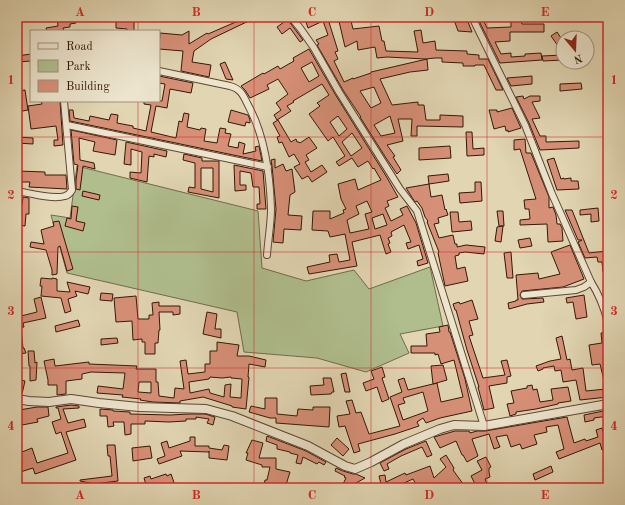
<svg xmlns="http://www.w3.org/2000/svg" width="625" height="505" font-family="'Old Standard TT',serif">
  <rect width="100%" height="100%" fill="#e1d5b2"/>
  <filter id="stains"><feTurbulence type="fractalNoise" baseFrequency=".005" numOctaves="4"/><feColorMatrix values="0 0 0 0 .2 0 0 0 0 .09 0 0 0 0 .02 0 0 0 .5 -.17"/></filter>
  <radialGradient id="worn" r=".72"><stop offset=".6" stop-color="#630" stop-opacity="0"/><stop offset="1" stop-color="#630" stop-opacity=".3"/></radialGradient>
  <polygon fill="#b0be8e" stroke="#726b4a" points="77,166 258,211 262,268 306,281 354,270 369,289 430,267 443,326 400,334 409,353 366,372 317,358 244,352 237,312 67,273 51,215 70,218"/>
  <g fill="#d79078" stroke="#341806" fill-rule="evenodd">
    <polygon points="57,17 75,17 76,23 70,24 70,27 63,28 64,31 47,31 46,28 58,26"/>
    <polygon points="116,17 134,17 134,31 127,31 127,29 116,28"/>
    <polygon points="236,17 257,17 211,39 194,51 192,62 211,65 209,77 181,71 183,51 159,49 160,33 182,35 189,31 189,44 207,33 208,34 238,21"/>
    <polygon points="278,17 287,17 288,20 303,40 300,42 290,28 282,34 277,27 284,22"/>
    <path d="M317 17H332L328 19 338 51 335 52 338 59 334 61 344 82 353 78V79L371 73V72L427 59 428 70 410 72 380 79 392 105 418 102V105H424L426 120H440V115L463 116V127L417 126V136H411L412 119H398L403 141 387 145 395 156 393 157 401 170 397 174 386 158 360 117H361L343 90 317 45 319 44 316 40 328 35 323 21 308 28 306 22ZM374 87 381 103 371 108 360 91ZM390 116 395 133 381 136 374 125Z"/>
    <polygon points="338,17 350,17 353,29 379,26 382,41 384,41 386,51 418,52 414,31 421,30 423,43 435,41 436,50 467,51 467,54 479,55 479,59 488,59 503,90 496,90 484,65 475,65 475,66 463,66 463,63 442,62 442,58 435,58 425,59 387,57 377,58 375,47 358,50 357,41 345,47"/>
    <polygon points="453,17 466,17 472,32 458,31"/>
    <polygon points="477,17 482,17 487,28 511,27 511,21 521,21 522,24 544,24 544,32 510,32 510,41 495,42 501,54 511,53 511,57 525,56 525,54 541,53 542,60 500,63"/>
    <polygon points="557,32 563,41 563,53 551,36"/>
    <path d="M309 49 335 94 386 176 398 197 387 201 389 206 385 208 391 221 403 215 400 209 407 206 416 223 428 263 418 266 417 261 423 259 419 245 408 249 406 243 411 242 404 225 391 232 392 236 388 238 390 243 388 244 391 252 386 254 380 235 352 242 357 266 309 274 307 267 330 262 329 255 337 254 339 262 350 260 345 234 330 237 328 231 312 230 313 211H330V219L344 213 343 210 346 209 341 199 338 184 355 179 358 190 381 180 374 168 373 169 368 161 358 167 352 158 339 166 336 162 345 156 333 137 328 141 309 114 320 106 317 103 329 95 322 84 293 101 294 102 287 106 291 111 277 120 274 115 281 110 276 103 288 94 278 79 267 85 269 89 250 98 245 90 241 86 263 73 264 74 278 66 280 69 294 61 293 58ZM312 62 319 76 309 82 301 68ZM338 116 347 129 339 136 330 122ZM352 133 362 148 351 156 342 142ZM367 201 372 212 365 214 369 229 350 233 347 220 359 214 356 206ZM383 214 387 225 375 229 372 218Z"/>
    <polygon points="31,54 31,61 18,62 17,56"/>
    <polygon points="563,55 563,60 543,61 542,56"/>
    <polygon points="225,62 233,80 226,79 220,64"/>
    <polygon points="159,76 193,83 191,93 170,89 167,108 156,106 151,132 176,138 179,121 182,122 184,113 189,114 187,127 200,130 201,128 206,129 204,141 217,143 220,128 226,129 225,133 231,134 228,146 238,148 239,142 245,144 243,154 256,151 255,147 259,146 262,161 70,121 69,110 73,110 74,118 89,121 90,116 109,120 111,114 118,115 117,123 133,126 133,128 146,131 151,105 144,104 144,101 162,101 165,84 159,83"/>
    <polygon points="532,76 532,84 511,86 507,78"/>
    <polygon points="581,83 582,89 560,91 560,84"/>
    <polygon points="25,90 28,110 17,112 17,91"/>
    <polygon points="523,96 524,99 530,96 540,96 540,101 532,102 540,118 532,119 540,136 546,136 546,142 579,141 579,148 540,150 529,123 516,97"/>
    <polygon points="41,101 60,101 63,145 54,146 54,140 58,140 56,126 31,129 28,106 42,104"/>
    <polygon points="512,108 521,128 508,132 508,130 506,131 505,126 494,129 489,110 497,110 497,112"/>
    <polygon points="231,110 248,115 250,120 250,123 246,122 245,126 228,122"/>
    <polygon points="278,120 291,142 296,139 297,142 299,142 300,143 309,137 317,148 306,155 309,160 305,162 311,172 322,165 327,172 312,182 308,176 302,179 294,167 300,164 294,154 289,157 282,142 279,143 277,137 280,136 273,123"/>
    <polygon points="71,130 117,140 115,155 93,151 95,142 79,138 80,160 94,163 95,169 83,166 80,190 76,189 76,180 78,165 74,164"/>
    <polygon points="466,132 472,132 473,149 484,148 484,155 467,156"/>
    <polygon points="17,137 33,138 33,144 17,143"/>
    <polygon points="525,139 526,153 531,153 549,197 549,208 553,207 556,215 557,224 560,224 562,228 563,241 548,242 547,224 520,225 520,220 530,219 529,209 525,209 524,200 536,199 520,149 514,150 514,140"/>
    <polygon points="126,142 167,151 166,157 154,154 154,157 149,156 147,182 130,178 130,172 141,173 142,152 131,149 131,165 124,164"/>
    <polygon points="450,146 451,158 419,160 419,148"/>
    <path d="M184 154 202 158V161H219V198L188 192 189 187 195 188V163L183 160ZM201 168H213V192L201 189Z"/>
    <polygon points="554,158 561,179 564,178 564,179 571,178 571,181 578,181 579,189 557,190 547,160"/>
    <polygon points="275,159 275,168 283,164 286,171 292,169 295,192 290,195 288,215 302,216 301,230 284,229 283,243 273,242 276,209 272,166 271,160"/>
    <polygon points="234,165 263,171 266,209 257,209 257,204 260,204 259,187 253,187 251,173 240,171 240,185 246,185 246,190 235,191"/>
    <polygon points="17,171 45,172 45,175 66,175 67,189 29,187 30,182 17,182"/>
    <polygon points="448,174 449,181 429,184 428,176"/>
    <polygon points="475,182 481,182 482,201 460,203 459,193 475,192"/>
    <polygon points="429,184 431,197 442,195 445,210 446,209 448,215 438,218 439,223 434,224 439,238 453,235 455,244 457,244 457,247 466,245 485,247 484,254 465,252 459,253 459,255 455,256 457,269 465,267 468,281 445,286 438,253 439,252 427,222 428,221 425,217 422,208 417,201 415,202 406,188"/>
    <polygon points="83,191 100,195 99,200 82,196"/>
    <polygon points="23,197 29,198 29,214 26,214 25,226 17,225 18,216 19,217 19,205 22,205"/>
    <polygon points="72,206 78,207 76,221 85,223 83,231 65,226 67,218 71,219"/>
    <polygon points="598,208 599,221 591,222 591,214 580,215 580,210"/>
    <polygon points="565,210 572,210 589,253 607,251 608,252 608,272 603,272 602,262 598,262 597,257 585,258 578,242 582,240 578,240"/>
    <polygon points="497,211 503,211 504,226 499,226"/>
    <polygon points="450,212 458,212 459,222 471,221 472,230 452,232"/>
    <polygon points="59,221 73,269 67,271 60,246 58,247 57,274 52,275 52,270 46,250 30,247 31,242 44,244 41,230 54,226 53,222"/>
    <polygon points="503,226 501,242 495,241 497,227"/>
    <polygon points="530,238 532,246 520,248 518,240"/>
    <polygon points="570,245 584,279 563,287 522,291 520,295 522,299 524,299 543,298 544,302 527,304 509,309 508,303 516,301 516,300 518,300 516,275 538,273 539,279 560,274 551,252"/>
    <polygon points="511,252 513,278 507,278 504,253"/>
    <polygon points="41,278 52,279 52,278 57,279 57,291 70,292 67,282 90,287 88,294 75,291 77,296 68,299 71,311 65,313 61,298 41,296 42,286 40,286"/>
    <polygon points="101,293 113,294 112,301 100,300"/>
    <polygon points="584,295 587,317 576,319 573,302 567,303 566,298"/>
    <polygon points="136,296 138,319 149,319 149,315 153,315 152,303 159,302 159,306 180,306 180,314 173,315 173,312 159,312 160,330 159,330 158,343 155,343 155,354 145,354 145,342 142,342 142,339 133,340 132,321 116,322 114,298"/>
    <polygon points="41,297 46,318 23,323 24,327 17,328 17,319 22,317 21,316 37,312 34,299"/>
    <polygon points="472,300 478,319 469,321 473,335 469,336 483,378 505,375 501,361 507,360 511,376 507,377 507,383 489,386 494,408 484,410 478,387 479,387 467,350 456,310 455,310 453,304 459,302 460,304"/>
    <polygon points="207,312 217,314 215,329 221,329 221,338 203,334"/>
    <polygon points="78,320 80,326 56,332 55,326"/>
    <path d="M448 325 449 332H450L465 379 472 411 440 418 426 423 423 418 417 422 419 426 395 434 358 444 360 451 354 453 345 426 339 427 337 416 350 414 346 401 352 400 356 413 361 412 369 434 400 426 390 397 402 392 398 380 404 378 408 390 437 383 441 402 463 397 454 360 441 364 438 354 435 355V353H411V346H427L426 334 440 332 439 327ZM423 392 428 411 403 420 398 405 405 403 403 398Z"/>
    <polygon points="17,329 21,329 23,348 24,348 26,353 17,354"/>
    <polygon points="608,332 608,359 606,360 607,363 606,363 608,374 608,397 580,400 576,380 563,382 561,370 555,371 554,366 543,368 543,369 538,371 536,366 550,361 561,359 556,338 562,336 567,360 570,359 572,370 583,368 586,391 606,389 600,364 592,365 589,345 602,343 601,333"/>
    <polygon points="117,338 118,343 101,345 101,339"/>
    <path d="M217 342 239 345 237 356H249L266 360 265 367 249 364 248 377H249L246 409 232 407V406L203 397 180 401V403L153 402 140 400 141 399 122 397 123 395 97 393 98 386 123 389 125 373 91 372 82 374V379L66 381V394L57 395V385H48V380L44 361 54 359 55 366 89 362V364L137 366 136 369H156V382H158L159 396 174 398 175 388 184 389 180 361 186 360 188 374 205 372V364H210V351H217ZM210 377 222 378 231 377V378L242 379 241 398 230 397 231 384 225 385 224 397 210 393 209 389 190 393 189 382 209 379ZM139 382H151V393L138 392Z"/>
    <polygon points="28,351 34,351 35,363 37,362 36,380 30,381 30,366 29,366"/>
    <polygon points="443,365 447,380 433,384 431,366"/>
    <polygon points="382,367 385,377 382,378 389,399 382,402 377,387 366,391 363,383 374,379 371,371"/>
    <polygon points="346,373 350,392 345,392 341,374"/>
    <polygon points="323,378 331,378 334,392 332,392 331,394 311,395 310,386 324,385"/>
    <polygon points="17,379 25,381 22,394 17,393"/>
    <polygon points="532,385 533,390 537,389 540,402 553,400 551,389 568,387 571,401 558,403 558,404 536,409 516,412 516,414 510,416 507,404 514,403 511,391 527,388 527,386"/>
    <polygon points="265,398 277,398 277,414 297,416 298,409 313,410 313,407 330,407 329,427 276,423 276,418 270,418 249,412 251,406 265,409"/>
    <polygon points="71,405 79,406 79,408 63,409 68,423 84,419 86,427 66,432 76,460 35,474 33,468 17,473 17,454 32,448 37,463 68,453 61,432 56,434 52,422 61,419 58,408 56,408 56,407"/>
    <polygon points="37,407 48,407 49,416 37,419 38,422 22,425 19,410"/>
    <polygon points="100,409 113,410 113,411 130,412 130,414 170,415 189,414 205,414 215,417 213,425 207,423 209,419 196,417 196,419 186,419 186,421 169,422 145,421 145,424 131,424 131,434 125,435 124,422 113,422 114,426 108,427 107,416 100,416"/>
    <polygon points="608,410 608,416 594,418 594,420 585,422 584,415"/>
    <polygon points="567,417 574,443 585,439 586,441 598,437 596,430 602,428 608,448 602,450 600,443 559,459 556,452 564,449 558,425 546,427 547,432 534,435 537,444 522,449 520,444 511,447 507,435 496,437 500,447 494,449 489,434 472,439 478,456 467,462 463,455 462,455 456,441 440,448 434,437 455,431 469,431 470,433 477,431 485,431"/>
    <polygon points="267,436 306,451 326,462 324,465 319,462 317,464 303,457 301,464 296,463 298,455 290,453 290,452 277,449 277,445 266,441"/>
    <polygon points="190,437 195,437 195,446 209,446 209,448 222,450 224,445 229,446 227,460 209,458 209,451 209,452 180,451 182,456 159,464 157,459 165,456 161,443 167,441 169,448 190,441"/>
    <polygon points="337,438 349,449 343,456 331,445"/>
    <polygon points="252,440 263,443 259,458 276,458 276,469 290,472 285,488 263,488 265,480 267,480 270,467 262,467 262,465 246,460 248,453 246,453"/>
    <polygon points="426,441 432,455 427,457 422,447 401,456 387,464 389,469 384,471 380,463 406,449"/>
    <polygon points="107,445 115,445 118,481 94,484 80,481 80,480 112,476 110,456 108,456"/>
    <polygon points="150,446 152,458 133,461 132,448"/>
    <polygon points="446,455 454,468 453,470 466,488 418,488 413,479 393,488 372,488 381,484 379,476 385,475 386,482 405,473 406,475 430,466 434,478 446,467 440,459"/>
    <polygon points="486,457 491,467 489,468 489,472 490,477 485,479 489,488 477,488 471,476 482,470 477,461"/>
    <polygon points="551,466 553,472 535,480 533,474"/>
    <polygon points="336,468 343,471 353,474 356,474 365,478 356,483 354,488 341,488 346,478 344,477 345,476 335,471"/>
    <polygon points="166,474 167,476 171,474 176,488 147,488 144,478 150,476 151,479"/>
  </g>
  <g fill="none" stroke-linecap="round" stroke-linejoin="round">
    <g stroke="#5f4731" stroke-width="8">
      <g id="minor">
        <polyline points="291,17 300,28 314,48 339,92 400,189 417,211 484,426"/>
        <polyline points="472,17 525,125 552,194 591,282"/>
        <path d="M159 71 230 86C241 89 243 95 248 105 265 136 270 174 271 209 271 224 268 240 267 255"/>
        <polyline points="67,125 268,167"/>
        <path d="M17 191C29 193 53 200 65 196 69 195 70 193 72 190L64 101"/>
        <path d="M524 295 576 290 584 287 591 282C600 296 604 307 608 323"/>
      </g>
    </g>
    <g stroke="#5f4731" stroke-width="10">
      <polyline id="tertiary" points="17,399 29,401 49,402 71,399 99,403 139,407 206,409 232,416 308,446 345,466 355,469 371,462 404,444 440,429 454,425 484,426 608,404"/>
    </g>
    <use href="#minor" stroke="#ece4cd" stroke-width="6"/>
    <use href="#tertiary" stroke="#ece4cd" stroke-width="8"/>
  </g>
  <path fill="none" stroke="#d62828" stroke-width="1" stroke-opacity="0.55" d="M138 17V31M254 17V488M371 17V488M487 17V488M138 101V488M17 137H608M17 252H608M17 368H608"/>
  <rect width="625" height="505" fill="none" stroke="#e1d5b2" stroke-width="44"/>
  <rect x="30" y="30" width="130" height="72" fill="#ece4cd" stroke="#a2927d"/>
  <rect x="38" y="43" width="20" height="6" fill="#ece4cd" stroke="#a2927d"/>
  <text x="66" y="50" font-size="12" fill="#341806">Road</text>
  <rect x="38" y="60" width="20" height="12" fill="#b0be8e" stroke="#a2927d"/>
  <text x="66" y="70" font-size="12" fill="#341806">Park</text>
  <rect x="38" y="80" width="20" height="12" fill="#d79078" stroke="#a2927d"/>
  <text x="66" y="90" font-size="12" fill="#341806">Building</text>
  <g transform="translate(575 50) rotate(161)"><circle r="19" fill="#ece4cd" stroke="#a2927d"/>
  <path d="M0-3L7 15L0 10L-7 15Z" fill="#8f2418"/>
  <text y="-6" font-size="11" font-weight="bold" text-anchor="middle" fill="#341806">N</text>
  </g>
  <rect x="22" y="22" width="581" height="461" fill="none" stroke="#d62828" stroke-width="1.5"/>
  <g font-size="13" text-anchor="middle" font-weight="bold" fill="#d62828">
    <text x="80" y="16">A</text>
    <text x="196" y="16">B</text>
    <text x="312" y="16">C</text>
    <text x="429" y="16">D</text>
    <text x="545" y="16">E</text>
    <text x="11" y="84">1</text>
    <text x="614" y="84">1</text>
    <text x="11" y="199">2</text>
    <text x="614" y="199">2</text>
    <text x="11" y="315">3</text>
    <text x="614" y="315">3</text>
    <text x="11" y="430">4</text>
    <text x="614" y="430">4</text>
    <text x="80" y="499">A</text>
    <text x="196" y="499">B</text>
    <text x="312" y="499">C</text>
    <text x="429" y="499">D</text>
    <text x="545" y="499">E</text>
  </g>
  <rect width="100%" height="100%" filter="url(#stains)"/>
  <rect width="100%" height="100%" fill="url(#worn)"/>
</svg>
